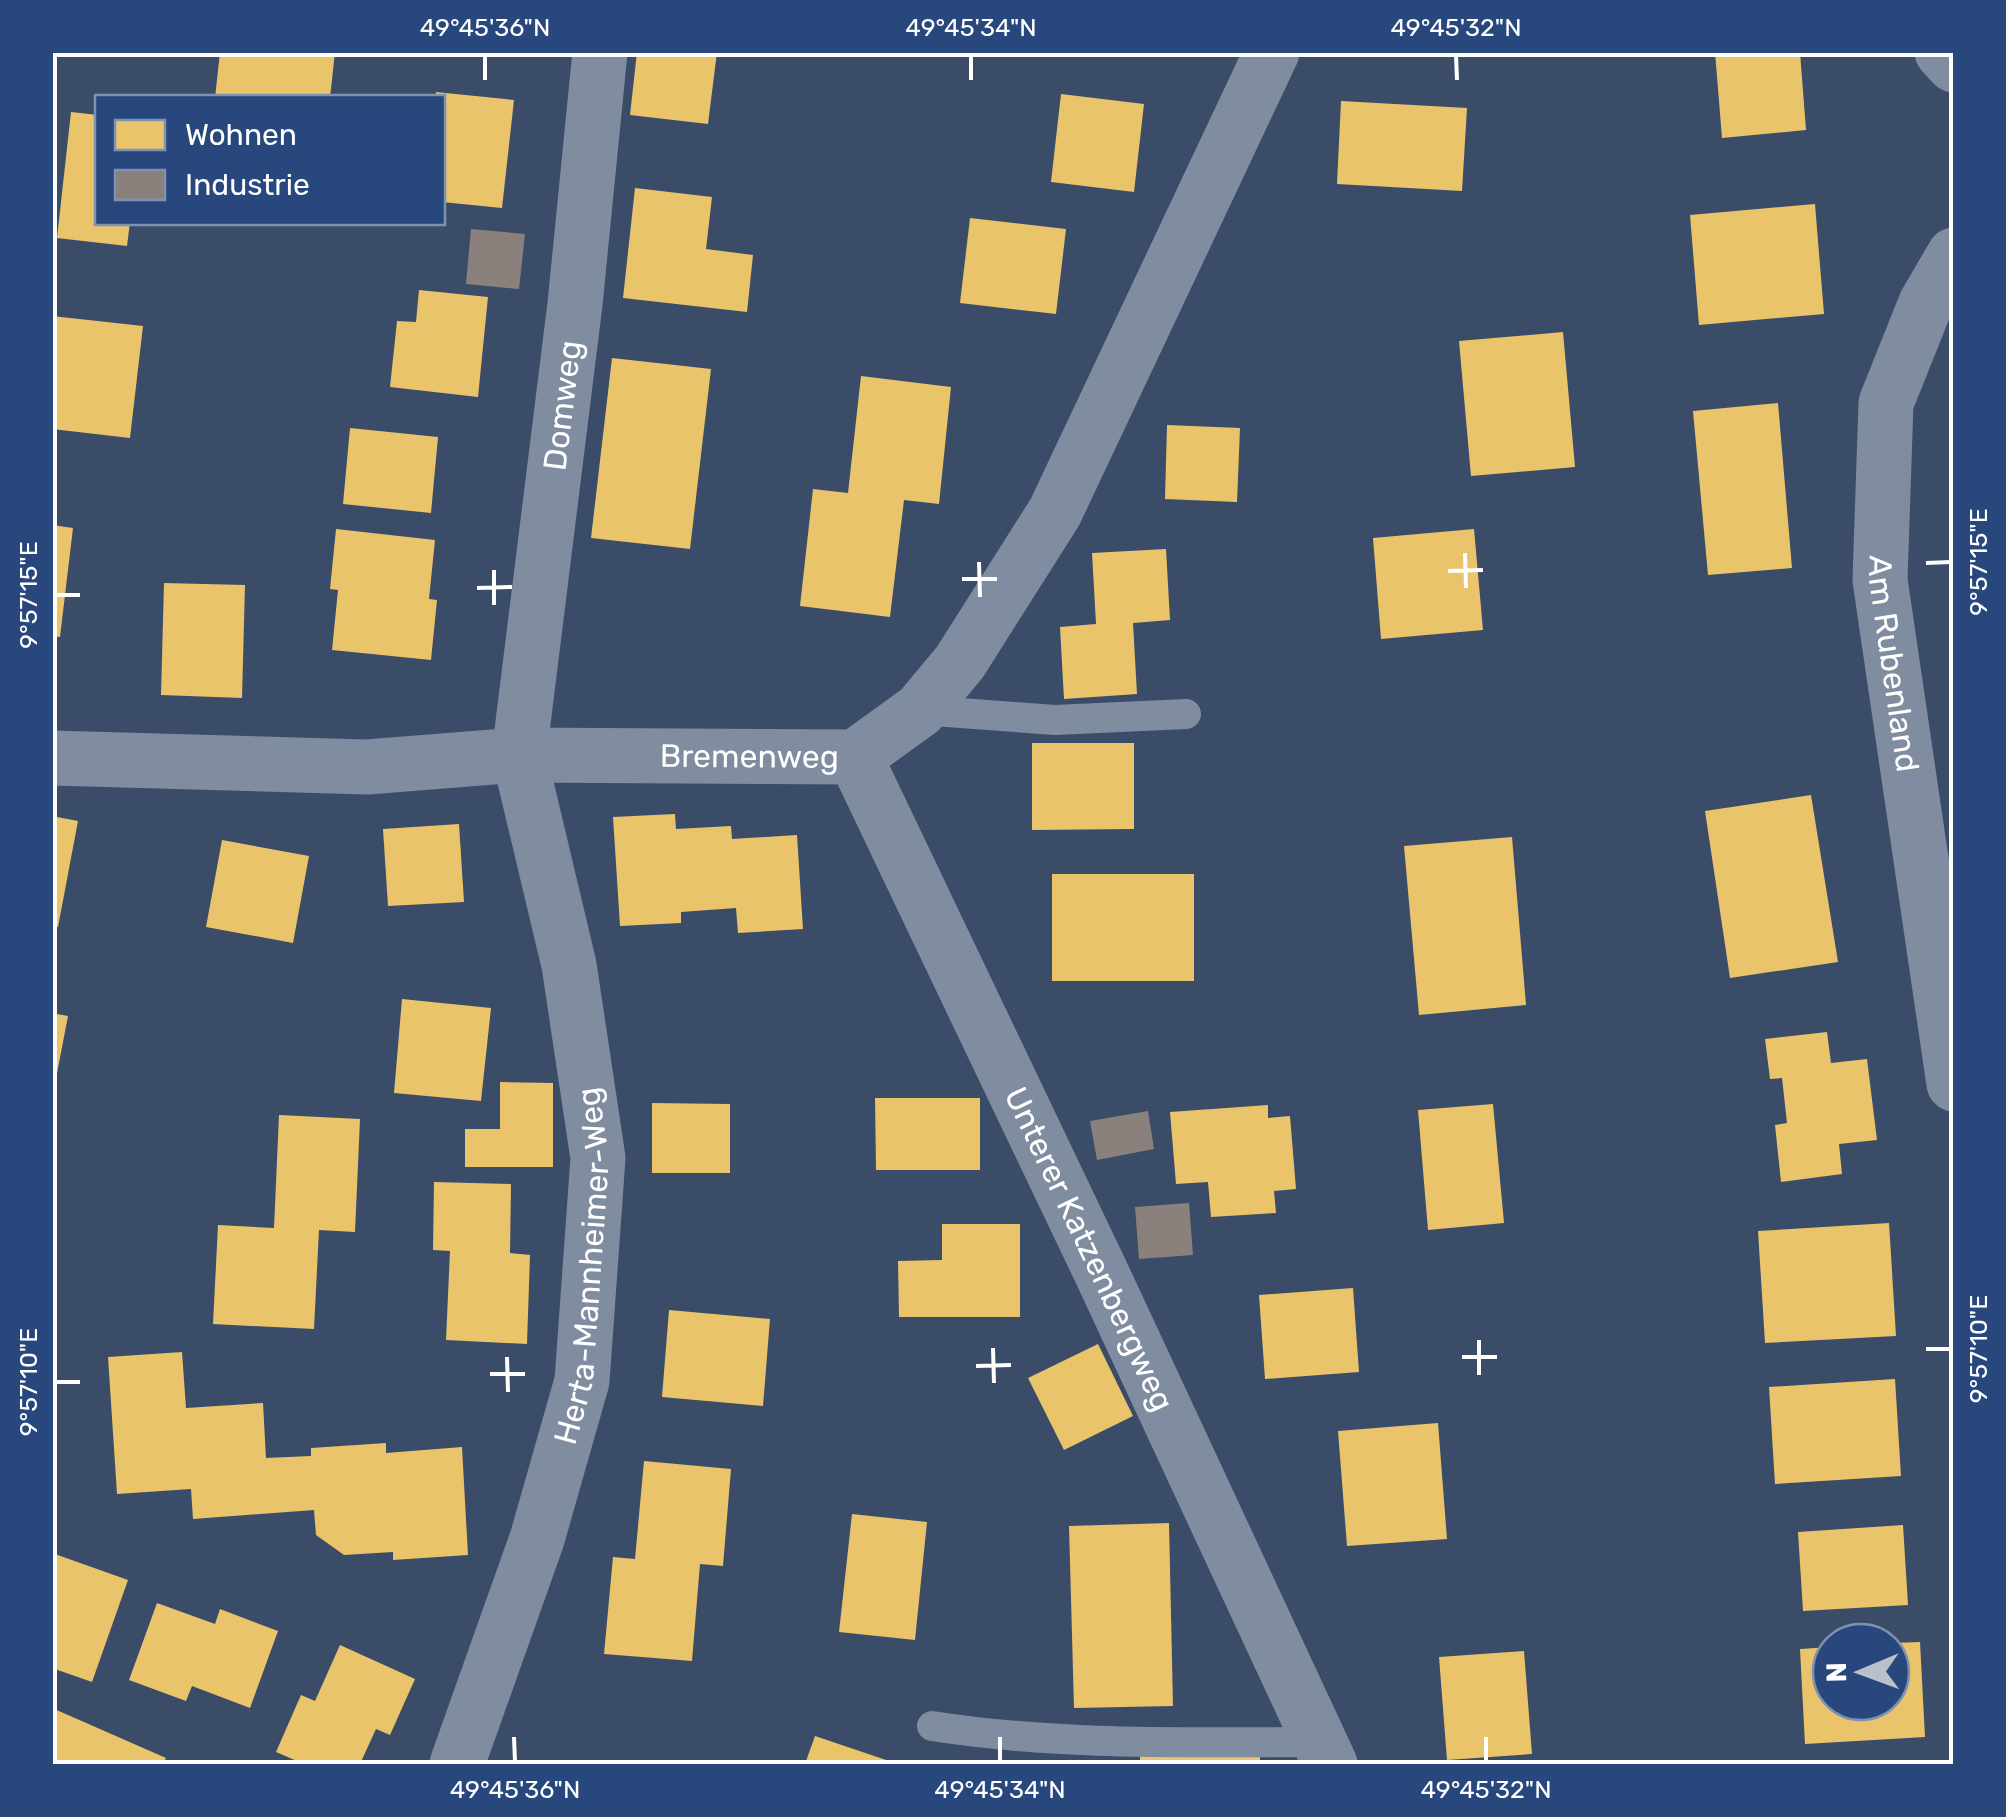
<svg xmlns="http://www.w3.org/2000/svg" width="2006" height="1817" font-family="Rubik,sans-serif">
  <rect width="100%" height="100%" fill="#3b4c69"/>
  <g fill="#e9c46a">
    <polygon points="220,52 335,52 330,98 215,98"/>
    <polygon points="637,52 717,52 708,124 630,115"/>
    <polygon points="1715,52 1800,52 1806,130 1722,138"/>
    <polygon points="436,92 514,100 502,208 442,202 442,98 435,98"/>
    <polygon points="1061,94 1144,104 1134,192 1051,182"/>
    <polygon points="1341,101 1467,108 1462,191 1337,184"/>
    <polygon points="71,112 98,115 98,222 130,222 127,246 57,238"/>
    <polygon points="635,188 712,197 706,249 753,255 747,312 623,298"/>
    <polygon points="1815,204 1824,314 1699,325 1690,215"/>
    <polygon points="970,218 1066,229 1056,314 960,303"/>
    <polygon points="419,290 488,297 478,397 390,387 397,321 416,322"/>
    <polygon points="52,316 143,326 130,438 52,429"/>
    <polygon points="1563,332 1575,467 1471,476 1459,341"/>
    <polygon points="612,358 711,369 690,549 591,538"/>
    <polygon points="861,376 951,387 939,504 904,500 890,617 800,606 813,489 848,493"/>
    <polygon points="1778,403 1792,568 1708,575 1693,411"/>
    <polygon points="1167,425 1240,428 1237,502 1165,499"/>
    <polygon points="350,428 438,437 431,513 343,504"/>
    <polygon points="52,525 73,528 60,637 52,636"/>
    <polygon points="336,529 435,540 429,599 437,600 431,660 332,650 338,590 330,589"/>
    <polygon points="1474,529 1483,630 1381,639 1373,538"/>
    <polygon points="1166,549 1170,620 1133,623 1137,694 1064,699 1060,627 1096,624 1092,553"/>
    <polygon points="164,583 245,585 242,698 161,695"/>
    <polygon points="1032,743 1134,743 1134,829 1032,830"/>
    <polygon points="1811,795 1838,962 1730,978 1705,811"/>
    <polygon points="675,814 676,829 731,826 732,839 797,835 803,929 738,933 736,908 681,912 681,923 620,926 613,817"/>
    <polygon points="52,816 78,821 58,927 52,926"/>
    <polygon points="459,824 464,902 388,906 383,829"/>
    <polygon points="1512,837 1526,1005 1419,1015 1404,846"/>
    <polygon points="222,840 309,856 293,943 206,927"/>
    <rect x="1052" y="874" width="142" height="107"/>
    <polygon points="402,999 491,1008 481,1101 394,1093"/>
    <polygon points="52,1013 68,1016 54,1089 52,1089"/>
    <polygon points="1827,1032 1831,1063 1867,1059 1877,1140 1839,1144 1842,1174 1781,1182 1775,1125 1787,1123 1782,1078 1770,1079 1765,1039"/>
    <polygon points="500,1082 553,1083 553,1167 465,1167 465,1129 500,1129"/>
    <polygon points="875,1098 980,1098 980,1170 876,1170"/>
    <polygon points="652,1103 730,1104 730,1173 652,1173"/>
    <polygon points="1493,1104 1504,1223 1428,1230 1418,1110"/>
    <polygon points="1268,1105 1268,1118 1290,1116 1296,1189 1274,1191 1276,1213 1211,1217 1208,1182 1176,1184 1170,1112"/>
    <polygon points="279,1115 360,1119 355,1232 319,1230 314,1329 213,1324 218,1225 274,1228"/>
    <polygon points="434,1182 511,1184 510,1253 530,1255 527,1344 446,1340 450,1251 433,1250"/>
    <polygon points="1889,1223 1896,1336 1765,1343 1758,1231"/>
    <polygon points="942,1224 1020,1224 1020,1317 899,1317 898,1261 942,1260"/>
    <polygon points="1353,1288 1359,1372 1265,1379 1259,1295"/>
    <polygon points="669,1310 770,1319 763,1406 662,1397"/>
    <polygon points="1098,1344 1133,1416 1064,1450 1028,1378"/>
    <polygon points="182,1352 186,1408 263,1403 266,1458 311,1456 311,1448 386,1443 386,1453 462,1447 468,1555 393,1560 393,1552 344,1555 316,1535 314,1510 193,1519 191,1489 117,1494 108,1357"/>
    <polygon points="1895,1379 1901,1476 1775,1484 1769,1387"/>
    <polygon points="1438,1423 1447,1539 1347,1546 1338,1431"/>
    <polygon points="644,1461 731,1469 723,1566 700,1564 692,1661 604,1654 613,1557 635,1559"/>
    <polygon points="852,1514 927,1522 915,1640 839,1632"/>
    <polygon points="1169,1523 1173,1706 1074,1708 1069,1526"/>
    <polygon points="1903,1525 1908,1605 1803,1611 1798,1532"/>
    <polygon points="52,1553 128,1580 92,1682 52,1668"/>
    <polygon points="157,1603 215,1624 220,1609 278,1631 250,1708 192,1686 186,1701 129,1680"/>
    <polygon points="1920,1642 1925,1737 1805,1744 1800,1649 1831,1647 1831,1702 1891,1702 1891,1643"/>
    <polygon points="340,1645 415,1679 390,1735 376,1729 360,1764 304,1764 276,1752 301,1695 315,1701"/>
    <polygon points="1524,1651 1532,1754 1447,1760 1439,1657"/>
    <polygon points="52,1708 166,1758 163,1764 52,1764"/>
    <polygon points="815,1736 898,1764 805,1764"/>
    <polygon points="1260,1747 1260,1764 1140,1764 1140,1748"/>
  </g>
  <g fill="#8a817c">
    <polygon points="471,229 525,234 519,289 466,284"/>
    <polygon points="1148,1111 1154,1149 1097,1160 1090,1121"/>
    <polygon points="1189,1203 1193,1255 1139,1259 1135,1207"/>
  </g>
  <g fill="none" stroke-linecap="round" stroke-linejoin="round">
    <g stroke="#808ca0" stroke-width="30">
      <polyline points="920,710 1055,720 1186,714"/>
      <path d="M932 1726C1060 1746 1189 1742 1319 1742"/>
    </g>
    <g stroke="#808ca0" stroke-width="55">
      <polyline points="1942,52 1954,65"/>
      <path id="s1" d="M1954 255 1926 303 1886 403 1880 580 1954 1084"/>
      <path id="s2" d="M855 757 1101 1272 1330 1764"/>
      <path id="s3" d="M52 758 367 767 519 755 855 757 920 710 960 662 1055 512 1272 52"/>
      <path id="s4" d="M457 1764 537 1539 582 1381 598 1158 569 965 519 755 575 304 600 52"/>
    </g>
  </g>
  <path fill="none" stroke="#fff" stroke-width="4" d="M485 55V80M971 55V80M1456 55 1457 80M1465 553 1466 588M979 562 980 597M1926 563 1951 562M494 570V605M1448 571 1483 570M962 579H997M477 588 512 587M55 595H80M1479 1340V1375M993 1348 994 1383M1926 1349H1951M507 1357 508 1392M1462 1357H1497M976 1366 1011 1365M490 1374H525M55 1382H80M514 1737 515 1762M1000 1737V1762M1486 1737V1762"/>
  <g text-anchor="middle" stroke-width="10" stroke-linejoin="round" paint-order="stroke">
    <g font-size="32" fill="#fff" stroke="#27477d">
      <text dy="11" stroke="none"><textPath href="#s4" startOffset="1390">Domweg</textPath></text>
      <text dy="11" stroke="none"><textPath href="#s1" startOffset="425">Am Rubenland</textPath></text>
      <text dy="11" stroke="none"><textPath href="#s3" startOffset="698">Bremenweg</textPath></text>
      <text dy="11" stroke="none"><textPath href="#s2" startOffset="545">Unterer Katzenbergweg</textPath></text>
      <text dy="11" stroke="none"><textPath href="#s4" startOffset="518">Herta-Mannheimer-Weg</textPath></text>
    </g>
  </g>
  <rect width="2006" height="1817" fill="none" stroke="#27477d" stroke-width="110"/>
  <rect x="95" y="95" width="350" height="130" fill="#27477d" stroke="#7d91b1" stroke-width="2.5"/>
  <rect x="115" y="120" width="50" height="30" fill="#e9c46a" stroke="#7d91b1" stroke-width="2.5"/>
  <text x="185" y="145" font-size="30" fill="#ffffff">Wohnen</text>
  <rect x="115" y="170" width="50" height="30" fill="#8a817c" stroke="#7d91b1" stroke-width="2.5"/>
  <text x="185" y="195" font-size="30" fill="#ffffff">Industrie</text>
  <g transform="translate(1861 1672) rotate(269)"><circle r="48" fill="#27477d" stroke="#7d91b1" stroke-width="2.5"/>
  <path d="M0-8L18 38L0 25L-18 38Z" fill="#bac0ca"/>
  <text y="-15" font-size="28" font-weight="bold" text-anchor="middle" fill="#ffffff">N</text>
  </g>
  <rect x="55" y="55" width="1896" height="1707" fill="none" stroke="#fff" stroke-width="4"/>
  <g font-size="25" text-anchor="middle" fill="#fff">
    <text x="485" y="36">49°45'36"N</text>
    <text x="971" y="36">49°45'34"N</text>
    <text x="1456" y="36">49°45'32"N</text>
    <text transform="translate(1978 562) rotate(-90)" y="9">9°57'15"E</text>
    <text transform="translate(28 595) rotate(-90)" y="9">9°57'15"E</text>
    <text transform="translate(1978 1349) rotate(-90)" y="9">9°57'10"E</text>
    <text transform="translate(28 1382) rotate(-90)" y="9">9°57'10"E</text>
    <text x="515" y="1798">49°45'36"N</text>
    <text x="1000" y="1798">49°45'34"N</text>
    <text x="1486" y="1798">49°45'32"N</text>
  </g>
</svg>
